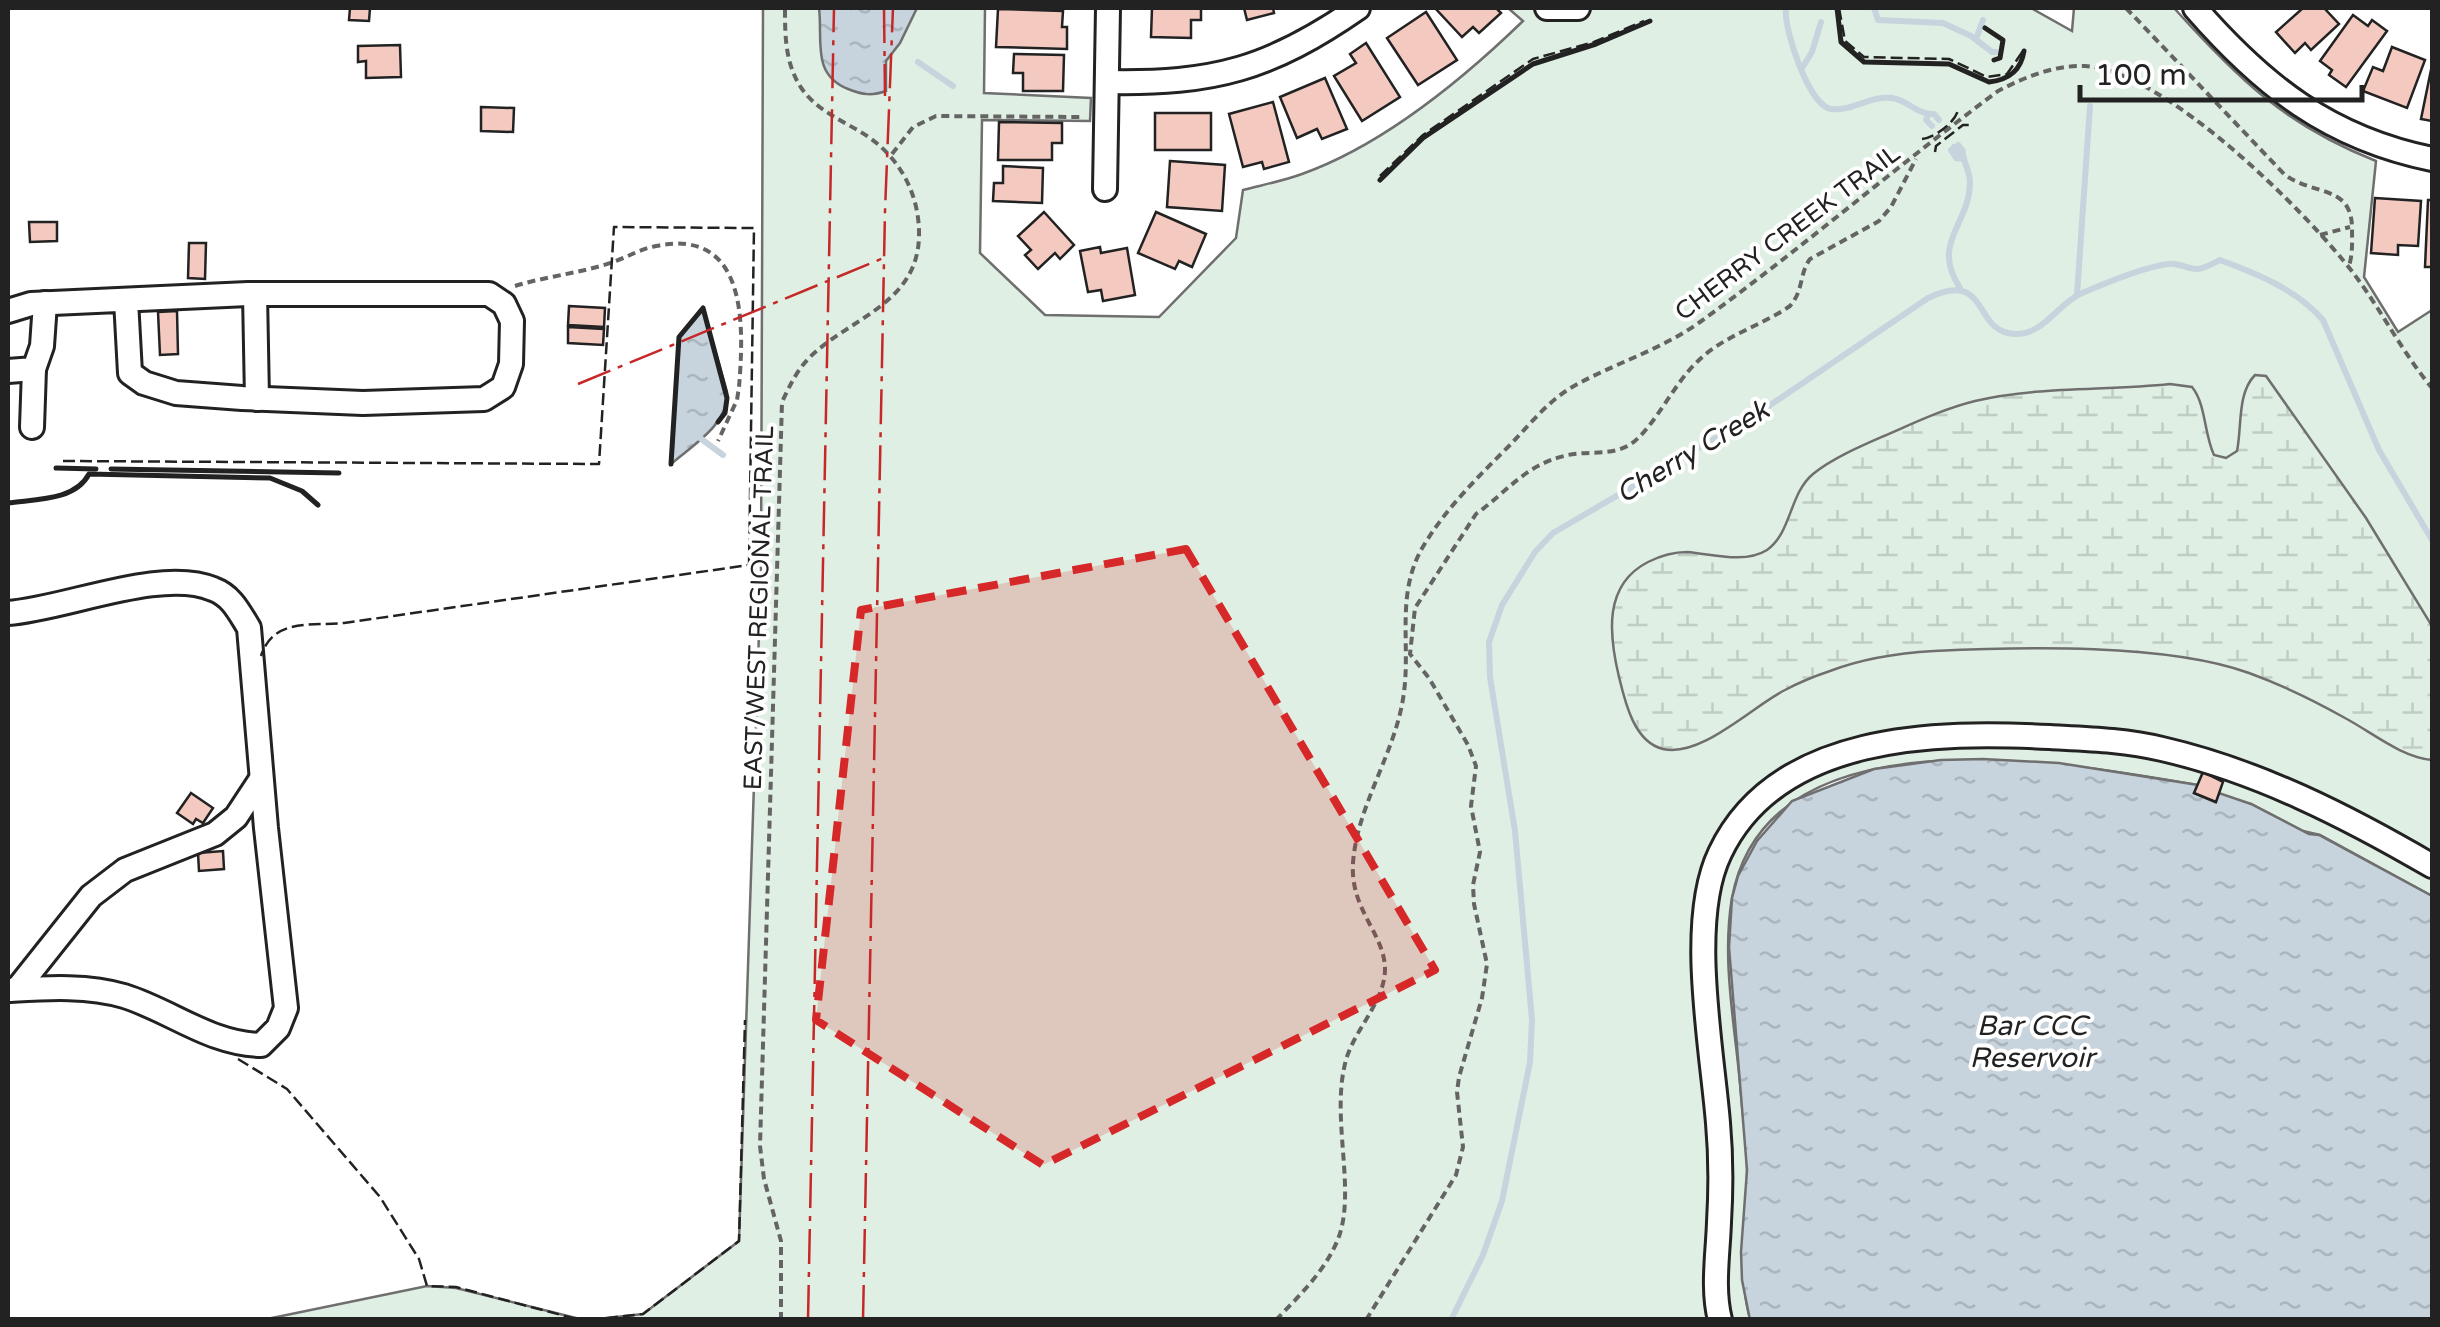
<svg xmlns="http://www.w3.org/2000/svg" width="2440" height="1327" font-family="'Varela Round',sans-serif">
  <defs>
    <pattern id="wetland-marsh" width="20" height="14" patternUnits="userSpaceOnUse" patternTransform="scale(2.5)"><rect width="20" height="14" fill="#e0efe3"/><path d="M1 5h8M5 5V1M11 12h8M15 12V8" fill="none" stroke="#c0cdc2"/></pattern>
    <pattern id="water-ripples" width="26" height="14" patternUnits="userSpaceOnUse" patternTransform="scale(2.5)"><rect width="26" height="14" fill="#c7d3dd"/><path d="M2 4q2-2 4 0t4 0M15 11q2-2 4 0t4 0" fill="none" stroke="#abb5bd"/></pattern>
  </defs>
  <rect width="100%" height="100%" fill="#fff"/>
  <g fill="#e0efe3" stroke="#6f6f6f" stroke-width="2.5">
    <path d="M763 8H985L984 93 1091 98 1090 121 982 120 980 253 1045 315 1159 317 1236 238 1243 190C1262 185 1283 181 1302 174 1383 145 1462 80 1523 21L1508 8H2031L2072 31 2074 8H2174C2238 79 2285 125 2376 161L2364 277 2398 332 2432 310V896L2320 835 2303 831 2251 804 2216 802 2194 793 2197 785C2065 762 1767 708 1732 898 1721 962 1736 1031 1741 1094 1743 1121 1748 1150 1747 1177 1746 1226 1737 1271 1750 1319L589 1320 643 1314 739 1241 761 571Z"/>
    <polygon points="427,1286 456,1288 580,1319 267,1319"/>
  </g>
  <path fill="url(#wetland-marsh)" stroke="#6f6f6f" stroke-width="2.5" d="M2255 375 2266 376 2366 518 2432 626V760C2401 757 2373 733 2345 718 2315 701 2282 685 2249 673 2166 643 2023 647 1934 651 1899 653 1864 658 1830 671 1815 676 1800 682 1785 690 1753 706 1701 758 1663 749 1634 742 1625 702 1619 677 1609 635 1603 585 1648 562 1660 556 1673 552 1687 552 1711 554 1745 564 1767 550 1792 532 1789 494 1813 474 1833 458 1861 446 1884 436 1914 423 1943 409 1975 401 2038 386 2106 391 2170 384L2192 387C2206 404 2204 434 2214 455L2226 458 2237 451C2242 427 2237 393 2255 375Z"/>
  <g fill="url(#water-ripples)" stroke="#6f6f6f" stroke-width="2.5">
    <path d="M819 8H917L900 43 886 61V91C872 96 863 95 848 89 811 74 823 40 819 8Z"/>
    <path d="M703 308 727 392C729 424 693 445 671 464L679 337Z"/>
    <polygon points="1983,759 2059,763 2198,785 2194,793 2215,802 2219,793 2251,804 2309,834 2319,835 2432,896 2432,1319 1750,1320 1742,1280 1741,1252 1747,1170 1729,947 1732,898 1738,876 1757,841 1792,801 1874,769 1941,760"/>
  </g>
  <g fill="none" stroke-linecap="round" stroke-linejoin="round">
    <g stroke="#c7d3dd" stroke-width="6">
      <path d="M1786 8C1783 28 1809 106 1831 109 1851 112 1871 95 1892 98 1908 100 1917 115 1934 114L1939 120"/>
      <polyline points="1874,8 1878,20 1943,23 1971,36 1992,52 1996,52"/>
      <polyline points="1976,39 1983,20"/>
      <polyline points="918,62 953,86"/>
      <polyline points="1802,68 1812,52 1821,22"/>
      <polyline points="1928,115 1926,120 1932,126"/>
      <path d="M1958 145C1967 156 1960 145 1964 159 1966 167 1970 173 1970 182 1970 225 1930 242 1960 288"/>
      <polyline points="1954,147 1963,158"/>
      <polyline points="1951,150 1956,158 1964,159"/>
      <polyline points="2077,295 2090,106"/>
      <polyline points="696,435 723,455"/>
      <path d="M1451 1320 1483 1255 1502 1201 1530 1062 1532 1020 1515 831 1490 677 1489 642 1502 605 1535 552 1553 533 1757 414 1928 298C1990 268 1972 333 2015 334 2043 335 2057 305 2080 294 2103 284 2144 267 2168 264 2179 262 2188 270 2198 269 2205 268 2214 263 2220 260 2258 274 2297 290 2323 320L2379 450 2432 540"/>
    </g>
  </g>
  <g fill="#f3c9c0" stroke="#222" stroke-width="2.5">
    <polygon points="350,8 370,8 369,21 349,20"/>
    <polygon points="1152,8 1201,8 1201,20 1191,20 1191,38 1151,37"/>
    <polygon points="1244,8 1273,8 1274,13 1247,20"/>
    <polygon points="1435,8 1496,8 1501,13 1479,33 1473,27 1462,37"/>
    <polygon points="2303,8 2324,8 2339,24 2311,50 2305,43 2295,53 2276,32"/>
    <polygon points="998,9 1063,11 1062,27 1067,27 1067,49 996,47"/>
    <polygon points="1426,12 1457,60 1418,85 1387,38"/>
    <polygon points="2353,15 2368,26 2372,20 2387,31 2346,87 2329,75 2332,70 2320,61"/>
    <polygon points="1366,43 1400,97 1362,121 1334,76 1356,63 1350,54"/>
    <polygon points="400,45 401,77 366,78 366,61 358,62 358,46"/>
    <polygon points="2392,47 2425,60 2407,108 2363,91 2373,67 2383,71"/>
    <polygon points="1014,54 1064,55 1063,91 1023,91 1023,73 1013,73"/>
    <polygon points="2432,65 2432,121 2421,119"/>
    <polygon points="1325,78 1347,129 1322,139 1317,129 1297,138 1280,97"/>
    <polygon points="1273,102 1289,162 1264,169 1262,162 1243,167 1229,114"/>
    <polygon points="481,107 514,108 513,132 481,131"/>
    <rect x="1155" y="113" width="56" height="37"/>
    <polygon points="999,122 1062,123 1062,143 1052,143 1052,160 998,160"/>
    <polygon points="1170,161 1225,165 1222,211 1167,207"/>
    <polygon points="1003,166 1043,168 1042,203 993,201 994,183 1003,183"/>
    <polygon points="2375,198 2421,201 2418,246 2398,245 2398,255 2371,253"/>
    <polygon points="2428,200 2432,200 2432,267 2425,267"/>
    <polygon points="1044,212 1074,245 1060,259 1055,253 1038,269 1025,255 1031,250 1018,236"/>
    <polygon points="1156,212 1206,234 1192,267 1179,261 1175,269 1138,253"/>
    <polygon points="29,222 57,222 57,241 30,242"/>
    <polygon points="189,243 206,243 205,279 188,278"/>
    <polygon points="1100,247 1101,253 1127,248 1135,295 1103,301 1101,290 1088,292 1080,251"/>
    <polygon points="569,306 605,308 604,327 568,325"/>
    <polygon points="177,311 178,354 160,355 158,312"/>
    <polygon points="568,327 604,329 603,345 568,343"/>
    <polygon points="2203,772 2223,782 2216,802 2194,793"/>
    <polygon points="191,793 213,808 203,823 196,819 193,824 177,813"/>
    <polygon points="223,851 224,869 199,871 198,853"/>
  </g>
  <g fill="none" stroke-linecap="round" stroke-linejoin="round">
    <g stroke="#222" stroke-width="28">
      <g id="minor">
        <polyline points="1547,8 1578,8"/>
        <path d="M2195 8C2263 86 2329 138 2432 159"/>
        <path d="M1107 82C1214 84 1270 69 1358 8"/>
        <polyline points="1105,189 1108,8"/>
        <polyline points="255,294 257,399"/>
        <polyline points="8,311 31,304 248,294 489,294 504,304 512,321 511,364 503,387 484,399 363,403 242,398 176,393 144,383 130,373 126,300"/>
        <polyline points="8,371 34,369 42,346 45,303"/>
        <polyline points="32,427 34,369"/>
        <path d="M8 613C65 609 161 567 213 589 232 596 239 612 249 628L266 828 286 1008 278 1028 261 1045C210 1044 172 1011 124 996 87 985 45 988 8 990"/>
        <polyline points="17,989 91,896 125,870 215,834 236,817 261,779"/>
        <path d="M1720 1320C1712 1288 1718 1254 1719 1222 1721 1189 1721 1156 1718 1123 1712 1048 1687 921 1720 853 1777 733 1937 731 2050 737 2087 739 2125 740 2162 749 2258 771 2348 817 2432 866"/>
      </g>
    </g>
    <g stroke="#646464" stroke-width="4" stroke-dasharray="8 5" stroke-linecap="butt">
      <path d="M2126 8 2284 174C2312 196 2351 184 2352 227 2352 240 2353 253 2349 266"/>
      <polyline points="892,154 913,127 936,116 1081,117"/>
      <polyline points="2320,235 2350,227"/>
      <path d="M515 286C547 276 582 273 613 262 628 257 640 249 656 246 748 227 744 326 739 387L737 400 718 441"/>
      <path d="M781 1320V1241L764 1179 760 1146 782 402C790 385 797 370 810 357 850 318 917 304 919 237 920 197 902 161 870 138 847 122 819 113 802 89 785 64 785 36 785 8"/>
      <path d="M1276 1320C1299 1296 1326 1270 1338 1239 1357 1191 1330 1117 1346 1060 1355 1028 1386 1001 1385 967 1383 932 1350 909 1353 863 1357 806 1394 755 1403 699 1412 646 1394 594 1424 545 1447 507 1479 476 1511 444 1530 424 1549 400 1574 386 1615 363 1661 350 1700 322 1802 248 1897 166 1998 91 2025 77 2054 65 2085 66 2164 70 2307 212 2354 274 2382 311 2402 352 2432 388"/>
      <path d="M1366 1320 1456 1175 1463 1147 1457 1092 1459 1077 1482 998 1487 964 1474 904 1473 885 1480 852 1471 806 1476 766 1468 745 1429 678 1410 654 1415 608 1476 514C1507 492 1524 466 1564 456 1585 450 1611 457 1631 444 1654 428 1674 383 1698 361 1723 336 1761 326 1790 306 1804 290 1799 274 1810 259L1879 221 1891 207 1916 159"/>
    </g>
    <use href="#minor" stroke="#fff" stroke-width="22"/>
    <g stroke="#222" stroke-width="2.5" stroke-dasharray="12 5" stroke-linecap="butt">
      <polyline points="1839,8 1845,41 1864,57 1949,59 1987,77 2007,74 2023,51"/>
      <path d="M1922 139C1934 138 1955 123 1958 110"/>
      <polyline points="1935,152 1936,146 1963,125 1971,125"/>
      <polyline points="1380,176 1423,135 1533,59 1594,42 1644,21"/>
      <path d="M63 461 599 464 614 227 754 228 749 565 344 623C311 626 273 618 261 656"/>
      <polyline points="238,1059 287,1089 380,1197 419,1259 427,1286 456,1287 580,1320"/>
      <polyline points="589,1320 643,1314 739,1241 745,1020"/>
    </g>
    <g stroke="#222" stroke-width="5">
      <path d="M1837 8 1841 42 1864 62 1949 64 1989 82C2008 80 2021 71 2024 51"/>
      <polyline points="1985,28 2003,40 2000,58 1994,60"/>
      <polyline points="1380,180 1423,138 1533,64 1596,44 1650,21"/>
      <polyline points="671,464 679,337 703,308 727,398 725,413 718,422"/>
      <polyline points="56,468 96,469"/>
      <polyline points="111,469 339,473"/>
      <path d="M8 503C35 499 75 501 89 474L270 478 302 491 318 505"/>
    </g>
    <g stroke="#c62828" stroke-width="2.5" stroke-dasharray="35 8 5 8" stroke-linecap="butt">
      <polyline points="884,8 885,96"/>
      <polyline points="578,384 886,257"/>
      <polyline points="808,1320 834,8"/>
      <polyline points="863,1320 885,211 893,8"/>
    </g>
  </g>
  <path fill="#d62828" fill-opacity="0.2" stroke="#d62828" stroke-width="8" stroke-dasharray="20 12" stroke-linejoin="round" d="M1186 549 1435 970 1043 1165 816 1020 861 610Z"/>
  <g text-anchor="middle" stroke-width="8" stroke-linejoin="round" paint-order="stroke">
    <g font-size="25" fill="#222" stroke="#fff">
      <text transform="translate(1787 232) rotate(-37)" y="9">CHERRY CREEK TRAIL</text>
      <text transform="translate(758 608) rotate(-88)" y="9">EAST/WEST REGIONAL TRAIL</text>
    </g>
    <g font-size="28" font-style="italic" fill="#222" stroke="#fff">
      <text transform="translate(1692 451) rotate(-31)" y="10">Cherry Creek</text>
      <text x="2032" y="1035">Bar CCC<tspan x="2032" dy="32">Reservoir</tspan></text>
    </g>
  </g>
  <rect width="2440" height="1327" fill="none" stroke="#222222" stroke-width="20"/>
  <path d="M2080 85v15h282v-15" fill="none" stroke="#222222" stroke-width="5"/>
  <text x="2095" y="85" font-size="30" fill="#222222" stroke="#ffffff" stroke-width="8" paint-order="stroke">100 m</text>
</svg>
